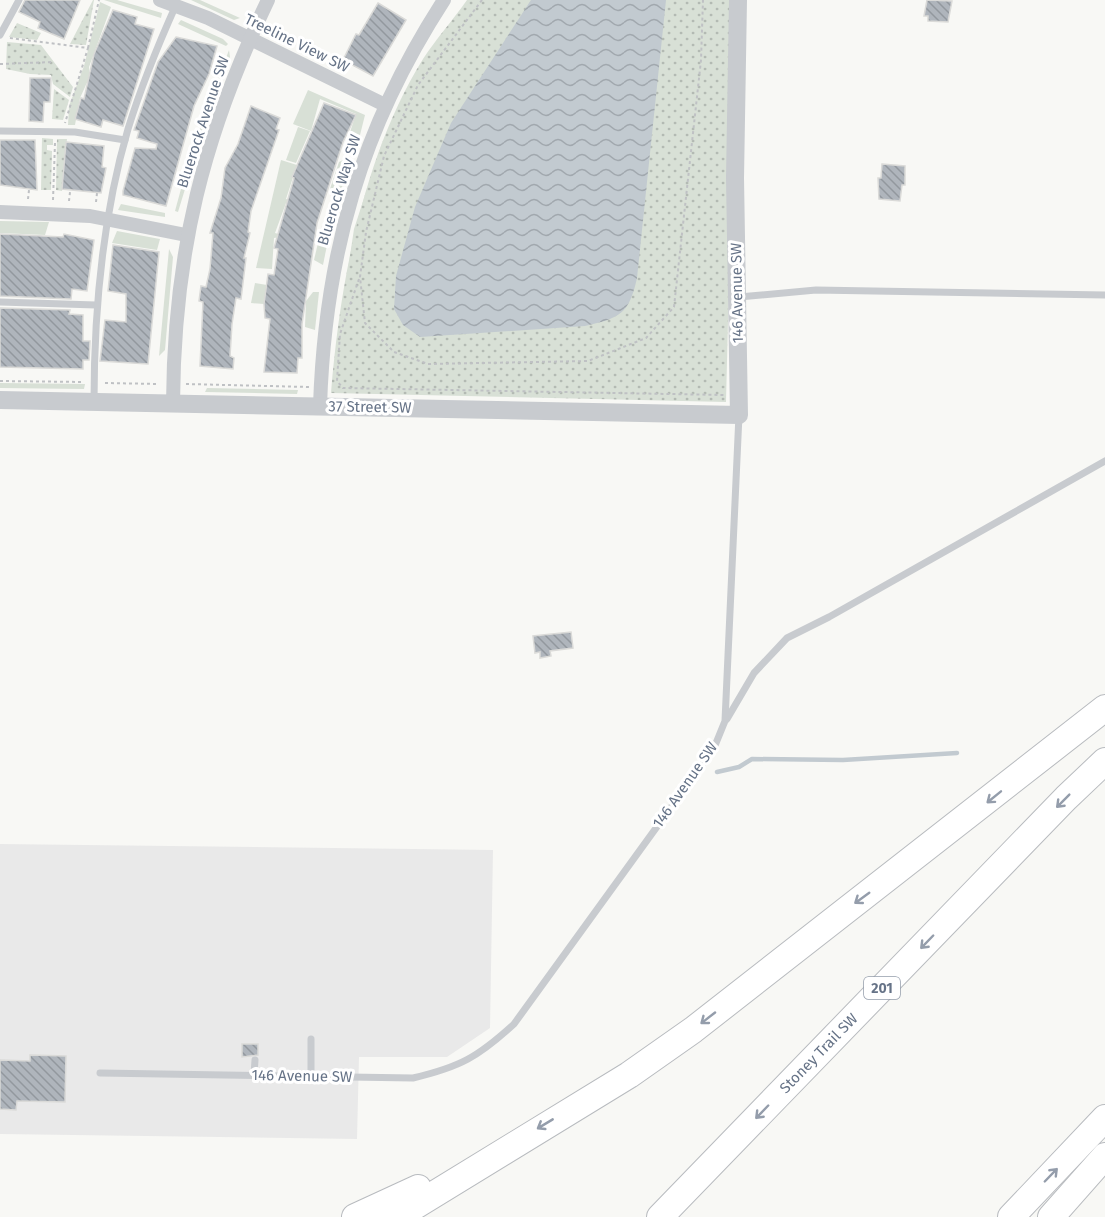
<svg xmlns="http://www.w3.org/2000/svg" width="1105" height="1217" font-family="'Fira Sans',sans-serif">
  <defs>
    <pattern id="park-dots" width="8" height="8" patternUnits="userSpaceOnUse" patternTransform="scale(1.5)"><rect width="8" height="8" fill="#d8e0d6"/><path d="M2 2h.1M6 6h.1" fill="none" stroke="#b3bab3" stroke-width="1.8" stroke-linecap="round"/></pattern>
    <pattern id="water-waves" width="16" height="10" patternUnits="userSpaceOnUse" patternTransform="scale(1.5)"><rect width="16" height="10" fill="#c2cad0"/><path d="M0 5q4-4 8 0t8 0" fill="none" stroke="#a1a8ae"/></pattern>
    <pattern id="building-back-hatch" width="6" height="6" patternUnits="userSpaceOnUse" patternTransform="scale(1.5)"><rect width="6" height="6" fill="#afb5bc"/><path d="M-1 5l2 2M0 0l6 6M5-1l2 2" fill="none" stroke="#92989e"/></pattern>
  </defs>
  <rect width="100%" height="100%" fill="#f8f8f5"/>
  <polygon fill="#e9e9e9" points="0,844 493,850 490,1028 447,1057 359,1057 357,1139 0,1134"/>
  <g fill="#d8e0d6">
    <polygon points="104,0 117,0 162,13 161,18"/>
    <polygon points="191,0 200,0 240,18 234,20"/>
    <polygon points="100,2 111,7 89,67 90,76 80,98 75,125 68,125 69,106 84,66"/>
    <polygon points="181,20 223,39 228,44 226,46 178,24"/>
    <polygon points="229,50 230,57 204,127 178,212 175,211 191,152"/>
    <polygon points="308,90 365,115 360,135 350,132 356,114 320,99 311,131 293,124"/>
    <polygon points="298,127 310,131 296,163 286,160"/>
    <polygon points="383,140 359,230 340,322 354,229"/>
    <polygon points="345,159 350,161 338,200 329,192 339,162"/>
    <polygon points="281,160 297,165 286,199 306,205 286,203 275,233 286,236 274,238 272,269 256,268"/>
    <polygon points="121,204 165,213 165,217 118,210"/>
    <polygon points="0,221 49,222 45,235 0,233"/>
    <polygon points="326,224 331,225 323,265 314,260 322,226"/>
    <polygon points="117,231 160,239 157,250 112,243"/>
    <polygon points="169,249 173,257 165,350 159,356"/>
    <polygon points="255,283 267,285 264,304 251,303"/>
    <polygon points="313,292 319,292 315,330 305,327 306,301"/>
    <polygon points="0,383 85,384 84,389 0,388"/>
    <polygon points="207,388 298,390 297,394 205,392"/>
  </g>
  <g fill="url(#park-dots)">
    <polygon points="94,0 86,45 70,44 93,0"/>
    <path d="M467 0H736L726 402 331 393C340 282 363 156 423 59 436 39 453 20 467 0Z"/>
    <polygon points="17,23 41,33 37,40 9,37"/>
    <polygon points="7,42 41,45 73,87 70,97 53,84 51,75 30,74 6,69"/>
    <polygon points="54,89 69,100 63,120 52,119"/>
    <polygon points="42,138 53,139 53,145 47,145 47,150 52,151 51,190 41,190"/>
    <polygon points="57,139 67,139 62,191 56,190"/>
  </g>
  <path fill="url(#water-waves)" d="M531 0H666L637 278C629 314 620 318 585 326L420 337 403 325 394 309 396 276 415 207 451 123Z"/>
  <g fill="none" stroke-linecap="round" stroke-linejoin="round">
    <polyline stroke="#c2cad0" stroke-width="4.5" points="717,772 739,767 752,759 843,760 957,753"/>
  </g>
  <g fill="url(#building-back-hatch)" stroke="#dadad8" stroke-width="1.5">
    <polygon points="25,0 80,0 64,39 38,28 40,22 19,12"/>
    <polygon points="927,0 952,1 948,22 928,21 928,16 924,16"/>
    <polygon points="378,3 406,20 373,76 343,60 356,34 359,35"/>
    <polygon points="113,10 137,17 135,24 154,29 123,126 103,120 101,127 75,119 81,98 84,99 94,54"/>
    <polygon points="176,37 217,46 209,74 194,106 166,206 123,195 123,191 135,148 156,149 157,144 137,138 139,131 134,130 158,62"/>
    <polygon points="30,78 51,78 50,102 44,102 43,122 29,121"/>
    <polygon points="324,103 356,115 343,142 317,223 302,324 302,358 298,358 297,373 264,372 270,319 265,318 264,304 268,274 274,275 278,249 274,248 294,178 292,177"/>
    <polygon points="251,106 280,118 276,129 279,130 251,211 248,232 250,233 244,258 246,258 241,299 236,298 232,324 230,356 234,358 233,369 200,366 203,302 199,301 201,286 206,287 210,269 213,233 210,233 221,198 225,168 238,144"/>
    <polygon points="0,140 35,140 37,190 0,185"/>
    <polygon points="66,142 104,146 102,167 106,168 101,193 62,189"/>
    <polygon points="882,164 905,166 905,185 902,185 900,201 879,199 878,178 881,178"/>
    <polygon points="0,234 63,237 64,234 94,240 87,291 72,289 71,299 0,296"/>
    <polygon points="113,245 159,252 148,364 100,361 105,320 126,322 126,294 108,291"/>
    <polygon points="0,308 70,310 69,314 83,315 83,341 90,341 89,360 83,360 83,369 0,367"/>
    <polygon points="571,632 573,648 550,651 551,656 540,658 540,652 535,653 533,636"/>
    <polygon points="242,1044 258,1044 258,1055 242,1057"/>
    <polygon points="30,1055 66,1056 65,1102 17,1101 16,1110 0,1109 0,1060 30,1061"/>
  </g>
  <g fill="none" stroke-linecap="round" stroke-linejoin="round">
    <g stroke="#b8bbbf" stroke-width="28">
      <g id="motorway">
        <polyline points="355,1217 418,1188"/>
        <polyline points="397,1217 629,1075 693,1030 1105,708"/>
        <path id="s1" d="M660 1217 1066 798 1105 761"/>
        <polyline points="1011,1217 1105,1118"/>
        <polyline points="1051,1217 1105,1156"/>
      </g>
    </g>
    <g stroke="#bfc1c4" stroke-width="2" stroke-dasharray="3 3" stroke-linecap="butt">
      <polyline points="482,0 418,85 384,156 366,232 360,277 365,323 394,352 428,364 588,361 646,338 674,307 701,60 703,0"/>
      <polyline points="10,38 88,48 65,123"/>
      <polyline points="88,48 99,0"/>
      <polyline points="0,64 53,62"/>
      <polyline points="28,199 29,190"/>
      <polyline points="53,200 55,143"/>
      <polyline points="69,201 70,192"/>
      <polyline points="96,202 97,193"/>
      <polyline points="359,279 340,334 337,381 343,388 724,395"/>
      <polyline points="0,381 84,382"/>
      <polyline points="105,383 159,384"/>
      <polyline points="186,384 309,387"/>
    </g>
    <g stroke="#c8cbcf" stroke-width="7">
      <polyline points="0,35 19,0"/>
      <polyline points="0,131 75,132 125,140"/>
      <polyline points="739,297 816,290 1105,295"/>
      <polyline points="0,302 96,305"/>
      <path d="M94 402C94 310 102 218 128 129 141 87 158 45 176 5"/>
      <polyline points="727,719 754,673 787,638 829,617 1105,461"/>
      <path d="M100 1073 413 1078C460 1067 478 1057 514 1024L714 748 725 721 739 415"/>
      <polyline points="254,1075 255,1060"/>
      <polyline points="311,1076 311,1039"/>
    </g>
    <g stroke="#c8cbcf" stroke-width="14">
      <polyline points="160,0 208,18 385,105"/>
      <polyline points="0,212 90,216 186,235"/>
      <path d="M173 403C174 252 203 136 268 0"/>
      <path d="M320 406C325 254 361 128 444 0"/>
    </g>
    <polyline stroke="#c8cbcf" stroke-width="18" points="0,400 739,415 735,178 738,0"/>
    <use href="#motorway" stroke="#fff" stroke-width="26"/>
  </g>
  <defs><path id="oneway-shaft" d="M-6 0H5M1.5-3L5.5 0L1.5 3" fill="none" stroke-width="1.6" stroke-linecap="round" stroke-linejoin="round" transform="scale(1.5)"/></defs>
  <g stroke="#949dab">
    <use href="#oneway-shaft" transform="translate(994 797) rotate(141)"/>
    <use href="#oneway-shaft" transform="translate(1063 801) rotate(135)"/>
    <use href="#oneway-shaft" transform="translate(862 898) rotate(144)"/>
    <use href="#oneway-shaft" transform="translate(927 942) rotate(134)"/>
    <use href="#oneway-shaft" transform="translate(708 1018) rotate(142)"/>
    <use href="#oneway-shaft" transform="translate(762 1112) rotate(134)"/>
    <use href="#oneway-shaft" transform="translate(545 1124) rotate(149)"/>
    <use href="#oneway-shaft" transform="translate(1051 1175) rotate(-46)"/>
  </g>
  <g text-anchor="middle" stroke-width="6" stroke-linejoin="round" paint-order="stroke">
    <rect fill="#fff" stroke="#949dab" stroke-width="1.5" x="864" y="977" width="36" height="22" rx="4.5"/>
    <g font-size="14" font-weight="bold" fill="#667387">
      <text x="882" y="993">201</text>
    </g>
    <g font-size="15" fill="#667387" stroke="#fff">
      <text transform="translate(297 43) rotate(26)" y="5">Treeline View SW</text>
      <text transform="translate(203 122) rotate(-72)" y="5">Bluerock Avenue SW</text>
      <text transform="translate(339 190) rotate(-73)" y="5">Bluerock Way SW</text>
      <text transform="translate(737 293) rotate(-91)" y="5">146 Avenue SW</text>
      <text transform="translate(370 407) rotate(1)" y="5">37 Street SW</text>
      <text transform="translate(685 785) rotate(-55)" y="5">146 Avenue SW</text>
      <text dy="5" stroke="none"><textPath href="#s1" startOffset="228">Stoney Trail SW</textPath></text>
      <text transform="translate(302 1076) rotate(1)" y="5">146 Avenue SW</text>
    </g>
  </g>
</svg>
